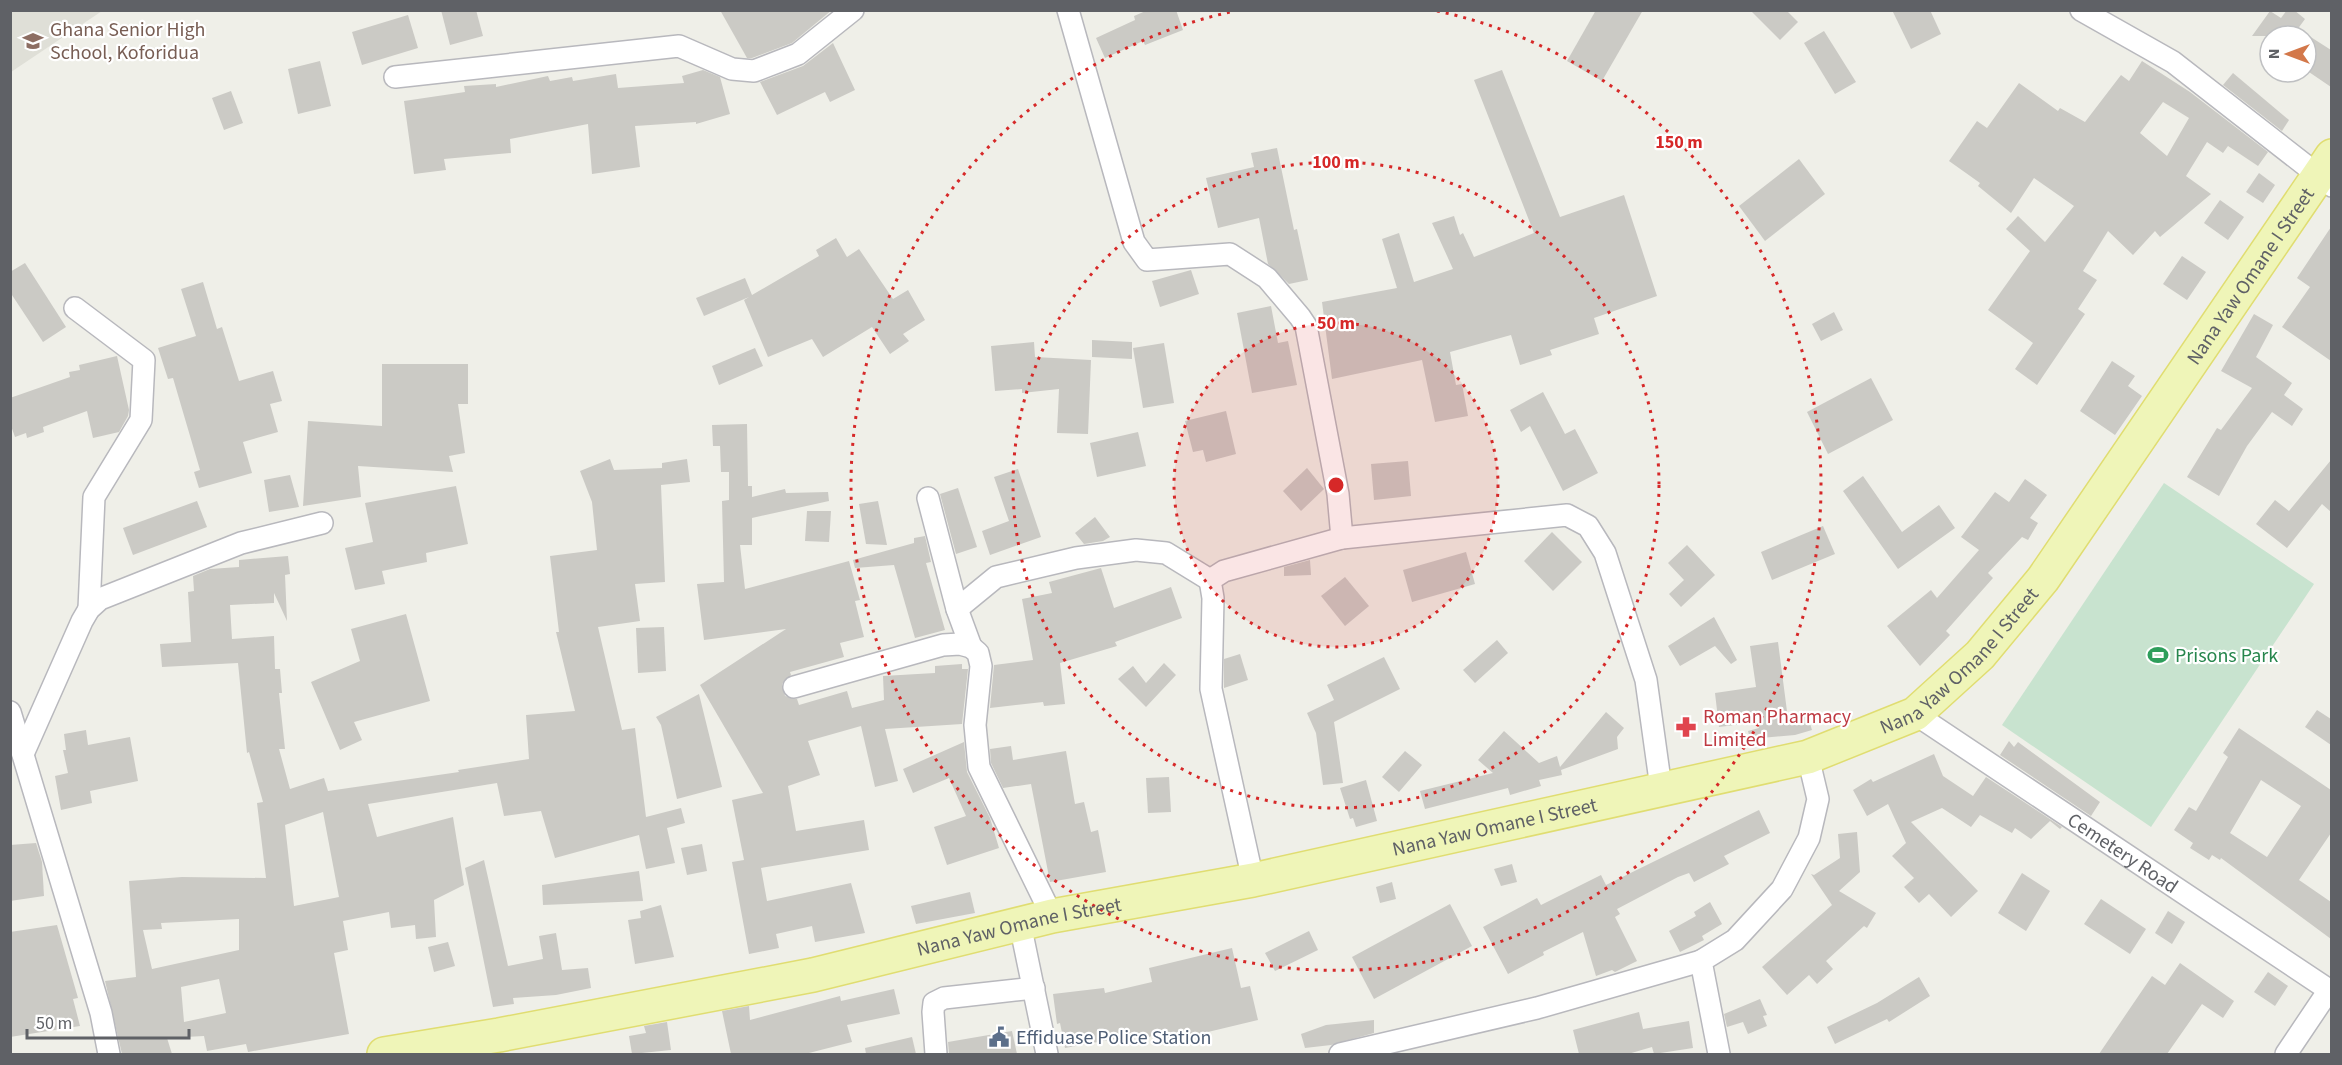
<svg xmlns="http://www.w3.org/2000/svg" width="2342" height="1065" font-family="'Source Sans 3',sans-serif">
  <rect width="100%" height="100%" fill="#efefe8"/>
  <polygon fill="#dfdfd7" points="11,10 102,10 102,11 11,72"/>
  <polygon fill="#c8e3cf" points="2164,483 2314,584 2151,827 2002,725"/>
  <g fill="#cbcac5" fill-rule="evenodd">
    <polygon points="441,10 476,10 483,36 450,45"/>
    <polygon points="720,10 832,10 792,43 752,58 747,58"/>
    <polygon points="1148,10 1176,10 1183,30 1145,45 1143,41 1105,58 1096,38 1135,20 1134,16"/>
    <polygon points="1596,10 1643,10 1602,81 1567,61"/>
    <polygon points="1750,10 1786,10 1798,22 1780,40"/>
    <polygon points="1892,10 1930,10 1941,34 1911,49"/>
    <polygon points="2287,10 2294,10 2305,19 2297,30 2306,36 2252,36 2270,11 2281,18"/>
    <polygon points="408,15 418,48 362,65 352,32"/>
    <polygon points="1824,31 1856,82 1835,94 1804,43"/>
    <polygon points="2306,34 2331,50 2331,87 2306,70"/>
    <polygon points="833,43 855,90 830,102 825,92 777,115 760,82 803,66"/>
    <polygon points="320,61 331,106 298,114 288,69"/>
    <path d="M2142 61 2190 92 2268 152 2258 166 2228 146 2223 153 2207 142 2186 176 2211 194 2160 237 2155 231 2133 255 2108 231 2083 271 2097 280 2078 309 2085 314 2037 385 2015 369 2033 343 1988 310 2030 251 2006 229 2018 216 2045 242 2074 206 2034 178 2011 213 1978 186 1980 183 1949 161 1977 121 1987 128 2019 83 2058 111 2060 108 2085 122 2121 75 2129 81ZM2163 102 2189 118 2167 156 2140 133Z"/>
    <polygon points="703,70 720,77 730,114 696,124 696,122 635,126 640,167 592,174 588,124 510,139 511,153 444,159 446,170 414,174 404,101 465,92 464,86 496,84 496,87 548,76 550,81 572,77 573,81 616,74 618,88 684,83 682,76"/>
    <polygon points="1502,70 1560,217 1624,195 1657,296 1594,318 1599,334 1550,350 1552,355 1520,365 1511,335 1450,352 1456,385 1462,384 1468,416 1435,422 1422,360 1332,379 1322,302 1397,288 1382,239 1399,233 1414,282 1453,269 1432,223 1454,216 1460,235 1463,233 1474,257 1534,233 1474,80"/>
    <polygon points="2233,73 2289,120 2282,131 2223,85"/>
    <polygon points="231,91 243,123 224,130 212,98"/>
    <polygon points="1277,148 1294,230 1297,229 1308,280 1289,284 1268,264 1259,218 1218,228 1206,178 1254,167 1251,153"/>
    <polygon points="1799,159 1825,194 1765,241 1739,206"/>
    <polygon points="2259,173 2275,185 2263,203 2246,192"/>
    <polygon points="2220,200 2244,217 2228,240 2204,223"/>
    <polygon points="2331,227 2331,361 2282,327 2310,287 2297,278"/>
    <polygon points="836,238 847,257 859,249 893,299 908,290 925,320 903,334 909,341 890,354 872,327 823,357 812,339 768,357 744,300 749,297 704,316 696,298 745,278 752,295 819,256 816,250"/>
    <polygon points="2182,256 2206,272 2187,300 2163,284"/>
    <polygon points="25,263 66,327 43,342 10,292 10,272"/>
    <polygon points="1191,270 1199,294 1160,307 1152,281"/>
    <polygon points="203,282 217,329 222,327 239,381 273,371 282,401 270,404 278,432 243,442 252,473 199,488 194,472 200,470 173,378 168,379 158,348 196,336 181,289"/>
    <polygon points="1271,306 1278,343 1288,341 1297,385 1252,393 1237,313"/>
    <polygon points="1834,312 1843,330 1821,341 1812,324"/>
    <polygon points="2254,314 2273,325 2256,357 2292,383 2284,395 2303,409 2292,426 2272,412 2247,446 2219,496 2187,477 2217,428 2221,430 2252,388 2221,371"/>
    <polygon points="1092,340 1132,342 1132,359 1092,357"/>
    <polygon points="1034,342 1035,357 1091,360 1088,434 1057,433 1059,389 1022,393 1022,389 995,391 991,346"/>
    <polygon points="1164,343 1174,403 1143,408 1133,348"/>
    <polygon points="755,348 763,366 719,385 712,366"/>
    <polygon points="117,356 129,410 128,416 119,432 93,438 87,411 43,427 44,432 27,438 26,433 15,437 10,423 10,398 70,377 69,372 80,370 79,365"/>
    <polygon points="2112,361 2135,376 2128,386 2142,396 2115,435 2080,411"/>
    <polygon points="382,364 468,364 468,404 458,404 465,453 449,456 453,472 358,466 361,497 303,506 308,421 382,426"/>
    <polygon points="1871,378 1893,420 1828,454 1807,412"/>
    <polygon points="1543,392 1565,434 1575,429 1598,473 1563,491 1530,426 1521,432 1510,410"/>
    <polygon points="1226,411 1236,454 1206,462 1203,450 1193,452 1185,421"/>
    <polygon points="747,424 748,486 752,486 752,497 785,489 786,493 828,492 829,501 752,518 752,545 740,545 745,589 849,561 860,600 855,601 864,637 840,643 844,657 790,672 791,675 782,684 785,696 797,699 799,705 847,691 852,708 884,700 883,676 935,673 935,666 962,664 962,669 968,669 962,724 885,729 898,781 875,787 861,726 808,741 820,775 788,786 796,831 864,820 869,850 761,868 767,901 851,883 865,933 815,942 812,926 776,934 779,948 749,954 732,862 744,860 732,800 763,793 700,685 786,629 704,640 697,584 724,582 722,501 729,500 729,472 721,472 720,446 713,446 712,425"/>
    <polygon points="1138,432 1146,466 1097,477 1090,443"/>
    <path d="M610 459 614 470 662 468V463L687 459 690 482 661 485 665 582 635 584 640 621 598 627 622 730 635 728 646 817 681 808 685 823 667 828 675 863 646 869 639 835 555 858 541 811 504 816 497 783 368 804 377 837 453 817 464 885 434 900 436 937 416 939 415 925 391 928 389 912 343 921 348 950 334 953 349 1034 248 1052 246 1044 207 1051 204 1036 167 1038 172 1054H122L105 981 136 977 129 881 182 877 266 878 257 803 263 802 249 752 247 753 238 663 162 667 160 644 191 642 188 592 194 591 193 576 210 569 239 567V560L288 556 290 574 285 575 287 621 274 593V603L230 605 232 639 274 636 275 669H280L282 693H279L285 749H279L290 789 324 778 328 791 459 772 458 770 529 759 526 715 575 711 556 632H559L550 556 597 550 592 502 580 471ZM323 812 339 897 294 906 285 825ZM239 919V950L152 969 143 930 162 929 161 923ZM219 979 226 1013 184 1022 181 987Z"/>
    <polygon points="2331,460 2331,512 2322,504 2287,548 2256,524 2275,500 2289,511"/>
    <polygon points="1408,461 1411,496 1374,500 1371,464"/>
    <polygon points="1307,468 1324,489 1301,511 1283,491"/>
    <polygon points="1018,469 1041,537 990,555 982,531 1009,521 994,477"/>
    <polygon points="290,475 299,507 269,512 264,480"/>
    <polygon points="1863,476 1902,532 1939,505 1955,528 1898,569 1843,491"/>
    <polygon points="2025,479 2047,495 2030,518 2038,523 2028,540 2022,537 1988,573 1993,578 1946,631 1950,635 1920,666 1887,626 1931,590 1937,598 1979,550 1961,537 1995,492 2009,502"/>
    <polygon points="456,486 468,544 426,553 427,562 382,571 385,584 355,590 345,548 373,542 365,503"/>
    <polygon points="958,488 977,547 956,554 940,494"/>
    <polygon points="197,501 207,527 133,555 123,528"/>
    <polygon points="878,501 887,545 866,544 859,504"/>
    <polygon points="807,511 831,511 829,542 805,541"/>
    <polygon points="1095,517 1110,537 1103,541 1084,544 1075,533"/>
    <polygon points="1823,526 1835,554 1772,580 1761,552"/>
    <polygon points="1552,532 1582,562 1553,591 1524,561"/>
    <polygon points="925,536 931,562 926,563 945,630 915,638 894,565 855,568 853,560 914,543 914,538"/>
    <polygon points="1687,545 1715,575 1681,607 1669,594 1684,580 1668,563"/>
    <polygon points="1466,552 1475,584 1412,602 1403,570"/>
    <polygon points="1310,560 1311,575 1284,576 1284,567"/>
    <polygon points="1101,568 1114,608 1171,587 1182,618 1115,642 1117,646 1060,663 1065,704 1044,706 1043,702 990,708 994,665 1033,660 1022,599 1052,593 1049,582"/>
    <polygon points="1345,577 1369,606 1345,626 1321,596"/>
    <polygon points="406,614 430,701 354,722 362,740 340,750 311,682 360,661 351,629"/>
    <polygon points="1714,617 1737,660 1731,664 1715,646 1680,666 1668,646"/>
    <polygon points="664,627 666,671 638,673 636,628"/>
    <polygon points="1497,640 1508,653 1475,683 1463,670"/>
    <polygon points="1778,642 1788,719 1807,714 1812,730 1795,735 1750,739 1748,731 1759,728 1758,722 1719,727 1715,693 1756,687 1750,646"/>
    <polygon points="1240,654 1248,680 1224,688 1224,659"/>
    <polygon points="1384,657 1400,689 1334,722 1343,783 1323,785 1316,733 1307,713 1334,700 1327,685"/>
    <polygon points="1164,663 1176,675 1146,707 1118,679 1133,666 1146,683"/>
    <polygon points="699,694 722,787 677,799 661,725 656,717"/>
    <polygon points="2317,710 2331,719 2331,745 2305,727"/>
    <polygon points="1606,712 1624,728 1617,737 1618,749 1561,770 1562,775 1539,780 1541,786 1510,795 1508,788 1425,809 1420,791 1493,773 1478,760 1504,731 1539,763 1557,756 1560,767"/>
    <path d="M2239 728 2331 790V833L2299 880 2331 902V939L2221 858 2220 860 2212 855 2209 860 2190 848 2193 843 2174 830 2189 807 2196 811 2228 757 2223 753ZM2261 780 2301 806 2267 857 2230 833Z"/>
    <polygon points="86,730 88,745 130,737 138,781 90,791 92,803 61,810 55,776 68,773 63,750 66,750 64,734"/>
    <polygon points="2009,741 2014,747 2018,742 2100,802 2091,816 2000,755"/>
    <polygon points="964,742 967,772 990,818 999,848 947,865 934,827 966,816 949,778 913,793 903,769"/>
    <polygon points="1011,746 1013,760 1066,751 1075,804 1084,802 1091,832 1098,830 1106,872 1050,882 1031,784 1003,788 991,763 990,749"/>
    <polygon points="1405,751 1422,765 1399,792 1382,777"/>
    <polygon points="1934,754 1943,776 1973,796 1986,777 2062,827 2060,829 2050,821 2031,839 2015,828 2012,833 1980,815 1971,827 1942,808 1911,822 1978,891 1951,917 1929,894 1919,903 1904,887 1914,878 1892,856 1906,843 1888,804 1867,816 1853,790 1871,779 1873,782"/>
    <polygon points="1169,777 1171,812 1148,813 1146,778"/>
    <polygon points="1366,780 1377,821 1356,827 1353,818 1350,819 1340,788"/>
    <polygon points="1759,810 1770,833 1724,856 1729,864 1694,882 1689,873 1678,877 1617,909 1620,914 1615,917 1637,961 1615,972 1612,970 1596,976 1583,932 1543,952 1544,955 1508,974 1483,927 1537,898 1541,905 1601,875 1606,885"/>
    <polygon points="1857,832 1860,872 1839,891 1876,913 1867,928 1864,926 1826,961 1833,969 1817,984 1809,975 1787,995 1762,967 1832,905 1811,874 1814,875 1840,858 1838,834"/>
    <polygon points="36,843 42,862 44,896 10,901 10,845"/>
    <polygon points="702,844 707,871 687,875 681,848"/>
    <polygon points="484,860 508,966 543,959 539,936 556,933 562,970 588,968 591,988 556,995 513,998 514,1004 493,1007 465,868"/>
    <polygon points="1512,864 1517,882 1501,886 1494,869"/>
    <polygon points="639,871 643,901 543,905 542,885"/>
    <polygon points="2022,873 2050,891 2026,931 1998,913"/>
    <polygon points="1392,882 1396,899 1380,903 1376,887"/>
    <polygon points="970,892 975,913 916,924 911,906"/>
    <polygon points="2101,899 2146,929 2130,954 2084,924"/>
    <polygon points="1710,902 1722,924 1702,936 1704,940 1680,952 1669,931 1696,916 1694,912"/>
    <polygon points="1450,904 1472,946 1374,999 1352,957"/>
    <polygon points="661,905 674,957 635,964 628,920 641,918 640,911"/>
    <polygon points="2168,911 2185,922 2172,944 2155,933"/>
    <polygon points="57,925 78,998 73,999 80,1026 10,1037 10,932"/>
    <polygon points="1309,931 1318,950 1275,971 1265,953"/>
    <polygon points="448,942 455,966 434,972 428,947"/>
    <polygon points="1232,948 1241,988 1250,986 1258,1020 1162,1043 1160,1034 1137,1040 1136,1035 1065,1048 1060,1023 1057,1024 1053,994 1104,988 1105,993 1152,982 1149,968"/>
    <polygon points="2180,963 2234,1001 2223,1018 2202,1004 2167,1054 2099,1054 2152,976 2165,985"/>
    <polygon points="2268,972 2288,986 2275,1006 2254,992"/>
    <polygon points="1919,977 1930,996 1889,1022 1887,1019 1835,1044 1827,1027 1877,1003"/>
    <polygon points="894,989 900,1014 847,1025 852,1042 805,1054 731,1054 722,1011 749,1006 750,1020 840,996 841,1001"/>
    <polygon points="1760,999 1767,1015 1763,1016 1767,1026 1748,1034 1743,1022 1727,1027 1724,1014"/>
    <polygon points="1639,1012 1643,1029 1689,1021 1693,1048 1654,1054 1652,1047 1628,1054 1579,1054 1573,1030"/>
    <polygon points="1374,1020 1374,1033 1331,1045 1305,1048 1301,1034 1326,1025"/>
    <polygon points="667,1022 671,1050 632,1054 629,1036 646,1033 644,1026"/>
    <polygon points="1012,1031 1017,1054 949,1054 948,1042"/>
    <polygon points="912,1037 916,1054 866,1054 865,1048"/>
  </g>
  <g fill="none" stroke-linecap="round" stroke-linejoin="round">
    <g stroke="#b8b8bd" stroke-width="24">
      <g id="street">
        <polyline points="1068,10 1134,242 1147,260 1230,254 1267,278 1300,317 1306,326 1338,494 1342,538"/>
        <polyline points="2081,10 2173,62 2332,186"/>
        <polyline points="395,77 679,46 732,69 754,71 798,54 853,10"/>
        <polyline points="75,308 144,360 141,420 94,497 89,609"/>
        <polyline points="928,498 957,609 971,647"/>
        <polyline points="957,609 996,577 1076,558 1136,550 1166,553 1210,580"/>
        <polyline points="794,687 943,645 960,644 971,647 978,653 981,666 975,725 979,767 1052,916"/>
        <polyline points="10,712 101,1013 109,1054"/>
        <path id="s1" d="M1915 714 2332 992"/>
        <polyline points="23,754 82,621 89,609 100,599 241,543 322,523"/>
        <polyline points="1253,880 1211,689 1213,598 1210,580 1224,571 1342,538 1567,515 1588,526 1605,553 1646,680 1661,788"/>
        <polyline points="1020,924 1047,1054"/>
        <polyline points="936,1054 933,1012 934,1003 944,998 1034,988"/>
        <polyline points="1340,1054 1537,1008 1701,961"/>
        <polyline points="1719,1054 1701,961 1735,940 1782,889 1809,838 1818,799 1808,757"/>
        <polyline points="2286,1054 2329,990"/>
      </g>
    </g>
    <g stroke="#e0dd71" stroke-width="36">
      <g id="primary">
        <path id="s2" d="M384 1054 499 1035 813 975 1052 916 1253 880 1808 757 1915 714 1980 655 2043 579 2332 156"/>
      </g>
    </g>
    <use href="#street" stroke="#fff" stroke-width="21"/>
    <use href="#primary" stroke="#eff5b8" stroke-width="33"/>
  </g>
  <circle cx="1336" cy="485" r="162" fill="#d62828" fill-opacity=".12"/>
  <g fill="none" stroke="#d62828" stroke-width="3" stroke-dasharray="3 6">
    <circle cx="1336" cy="485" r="162"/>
    <circle cx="1336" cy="485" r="323"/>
    <path d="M1437 11A485 485 0 1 1 1235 11"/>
  </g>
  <defs>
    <g id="school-bare" transform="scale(1.62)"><path d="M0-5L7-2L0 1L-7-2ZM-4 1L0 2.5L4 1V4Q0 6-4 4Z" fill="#8d6e63" stroke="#fff" stroke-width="2.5" paint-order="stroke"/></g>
    <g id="stadium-bare" transform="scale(1.62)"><path d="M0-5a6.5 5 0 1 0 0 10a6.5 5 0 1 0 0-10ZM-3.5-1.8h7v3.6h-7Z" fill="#2e9e5b" stroke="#fff" stroke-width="2.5" paint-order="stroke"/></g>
    <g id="pharmacy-bare" transform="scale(1.62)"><path d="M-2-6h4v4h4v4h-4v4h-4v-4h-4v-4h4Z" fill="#e0444e" stroke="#fff" stroke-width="2.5" paint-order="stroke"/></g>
    <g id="civic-bare" transform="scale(1.62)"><path d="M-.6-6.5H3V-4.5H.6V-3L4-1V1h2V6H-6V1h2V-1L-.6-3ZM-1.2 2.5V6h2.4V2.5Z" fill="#5c6f8a" stroke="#fff" stroke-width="2.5" paint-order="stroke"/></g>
  </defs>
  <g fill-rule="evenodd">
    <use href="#school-bare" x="33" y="41"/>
    <use href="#stadium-bare" x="2158" y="655"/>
    <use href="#pharmacy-bare" x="1686" y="727"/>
    <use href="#civic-bare" x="999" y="1037"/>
  </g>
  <g text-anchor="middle" stroke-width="4.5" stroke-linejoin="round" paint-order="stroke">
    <g font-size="20" fill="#785e54" stroke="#fff" text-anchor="start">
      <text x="50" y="36">Ghana Senior High<tspan x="50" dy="23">School, Koforidua</tspan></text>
    </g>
    <g font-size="20" fill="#5f6166" stroke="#fff">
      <text dy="7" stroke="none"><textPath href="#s2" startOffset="2124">Nana Yaw Omane I Street</textPath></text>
      <text dy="7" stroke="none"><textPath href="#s2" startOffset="1638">Nana Yaw Omane I Street</textPath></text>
      <text dy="7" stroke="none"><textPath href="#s2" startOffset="1134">Nana Yaw Omane I Street</textPath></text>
      <text dy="7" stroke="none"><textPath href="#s1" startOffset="250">Cemetery Road</textPath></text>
      <text dy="7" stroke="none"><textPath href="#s2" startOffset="648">Nana Yaw Omane I Street</textPath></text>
    </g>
    <g font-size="20" fill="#27864d" stroke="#fff" text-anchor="start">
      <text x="2175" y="662">Prisons Park</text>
    </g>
    <g font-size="20" fill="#be3a42" stroke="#fff" text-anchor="start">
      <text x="1703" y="723">Roman Pharmacy<tspan x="1703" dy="23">Limited</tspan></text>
    </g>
    <g font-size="20" fill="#4e5e75" stroke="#fff" text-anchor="start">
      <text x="1016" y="1044">Effiduase Police Station</text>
    </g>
  </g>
  <circle cx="1336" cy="485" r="9" fill="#d62828" stroke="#fff" stroke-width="3"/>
  <g font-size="18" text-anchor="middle" font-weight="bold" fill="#d62828" stroke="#fff" stroke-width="4.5" stroke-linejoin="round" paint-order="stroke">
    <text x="1679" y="148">150 m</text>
    <text x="1336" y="168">100 m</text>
    <text x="1336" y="329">50 m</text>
  </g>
  <rect width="2342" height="1065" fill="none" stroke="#5f6166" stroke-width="24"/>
  <g transform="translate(2288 54) rotate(270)"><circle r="28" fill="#ffffff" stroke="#bfc0c2" stroke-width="1.5"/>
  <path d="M0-4.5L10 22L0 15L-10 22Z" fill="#d3784a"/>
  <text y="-9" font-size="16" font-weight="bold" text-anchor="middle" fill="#5f6166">N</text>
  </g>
  <path d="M27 1029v9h162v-9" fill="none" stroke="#5f6166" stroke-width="3"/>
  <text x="36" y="1029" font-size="18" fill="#5f6166" stroke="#ffffff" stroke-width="4.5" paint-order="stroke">50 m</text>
</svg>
